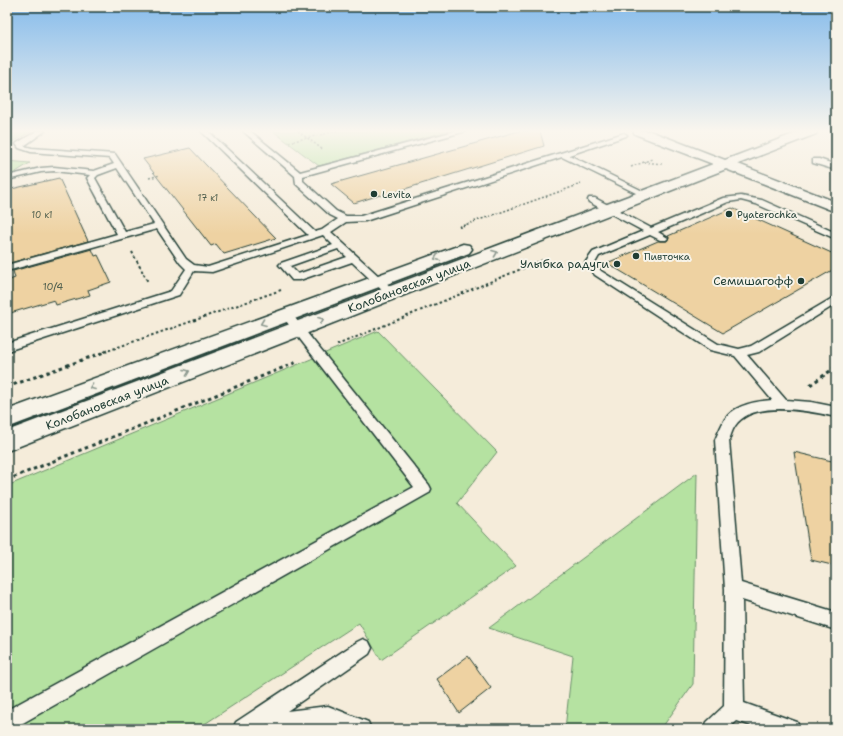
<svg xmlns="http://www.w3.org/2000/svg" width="843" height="736" font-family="'Shantell Sans',sans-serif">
  <rect width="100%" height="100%" fill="#f5ecda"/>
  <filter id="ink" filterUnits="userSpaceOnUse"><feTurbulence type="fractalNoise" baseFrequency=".025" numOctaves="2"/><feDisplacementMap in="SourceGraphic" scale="8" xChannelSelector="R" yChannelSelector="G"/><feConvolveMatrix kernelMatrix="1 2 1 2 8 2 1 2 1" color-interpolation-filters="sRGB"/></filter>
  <g filter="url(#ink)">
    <g fill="#b5e2a1" stroke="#6a906a">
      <polygon points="7,131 32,131 7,145"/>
      <polygon points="273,131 448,131 319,166"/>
      <polygon points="7,161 30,163 11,175 7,175"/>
      <polygon points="378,331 497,452 457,503 516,566 381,660 359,623 197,729 7,729 7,486"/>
      <polygon points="697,473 693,684 661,729 565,729 573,656 489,628"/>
    </g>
    <g fill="#eed2a2" stroke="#1f3d34">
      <polygon points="519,131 540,131 544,146 382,196 380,195 354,203 331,184"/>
      <polygon points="190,148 205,164 276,238 224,254 216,244 211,246 143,159"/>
      <polygon points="59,178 88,241 10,263 7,250 7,190"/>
      <polygon points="732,208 836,255 836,268 723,333 607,263 658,241 667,241 669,238 668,236"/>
      <polygon points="92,249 95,256 98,255 111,282 88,290 90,295 56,305 54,300 7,314 7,281 15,278 13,271"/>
      <polygon points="794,452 836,462 836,566 811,560"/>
      <polygon points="468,656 491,688 459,713 437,679"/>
    </g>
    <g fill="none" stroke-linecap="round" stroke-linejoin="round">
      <g stroke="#1f3d34" stroke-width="3">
        <g id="service">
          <path d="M37 131H45L24 146 32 148 115 154 186 259 194 265 208 267 308 235 201 131H208L315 232 322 230 338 219 330 215 296 184 295 176 243 131H250L300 172 455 131H466L303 176V181L336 211 346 216H361L624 133 627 135 626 136 569 155 649 194 648 196H642L562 157 365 221 346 222 331 232 395 291 396 293 395 295H387L352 262 300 280H292L281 267 279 265 281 263 333 245 323 235 212 272 194 271 179 295 7 351V343L171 291 186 269 180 263 157 229 7 271V265L117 234 87 178 90 175 54 171 41 172 7 180V176L41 168 54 167 94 171 114 164 110 158 31 152 19 148 16 144 17 143ZM117 168 154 224 125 232 95 178 98 175ZM338 249 347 257 298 274 290 266Z"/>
          <polygon points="813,159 819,159 836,165 836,170 813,163"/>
          <path d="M741 196 762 200 836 233V239L756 204 741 200 728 202 658 232 668 238 666 240H660L650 235 599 256 595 263 601 271 718 344 739 349 751 346 836 296V304L759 352 747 355 786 400 811 402 836 407V417C810 411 753 399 735 426 732 430 731 435 729 440L741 583 836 612V630L742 600 744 703 797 722 800 729H761L737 721 728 729H704L707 722 724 706 725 589 715 440C718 433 721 426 725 419 735 405 755 401 772 400L735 356 710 350 595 275 585 263 593 252 643 231 589 202 588 200 589 198H595L651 228 723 198Z"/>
          <polygon points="287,312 291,313 429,485 431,489 429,493 14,728 7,729 7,710 414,487 283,317 282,315"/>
          <polygon points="363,639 369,642 372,648 369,654 287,711 328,706 368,722 371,729 336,729 328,726 301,729 266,729 268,724 260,729 233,729 236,722 357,642"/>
        </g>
      </g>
      <g stroke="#1f3d34" stroke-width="3">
        <g id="minor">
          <polygon points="633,131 650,131 725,160 801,131 818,131 816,134 738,164 836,202 836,212 726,169 7,451 7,431 713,164 635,134"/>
          <polygon points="463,244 469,245 472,249 469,253 7,428 7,410"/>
        </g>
      </g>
      <g stroke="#1f3d34" stroke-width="1.5" stroke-dasharray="2 2" stroke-linecap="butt">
        <polyline points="298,131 322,149"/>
        <polyline points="289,142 337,131"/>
        <polyline points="644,162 662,164"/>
        <polyline points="631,167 652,159"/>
        <polyline points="149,178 160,175"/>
        <polyline points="459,227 581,184"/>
      </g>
      <g stroke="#1f3d34" stroke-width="2" stroke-dasharray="2.5 2.5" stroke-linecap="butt">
        <polyline points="459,227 462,226"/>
        <polyline points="132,252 148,282"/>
        <polyline points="337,345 543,260"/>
        <polyline points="104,352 281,290"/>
      </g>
      <g stroke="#1f3d34" stroke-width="3" stroke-dasharray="3.5 3.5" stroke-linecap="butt">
        <polyline points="810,385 836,367"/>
        <polyline points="7,387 107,351"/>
        <polyline points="7,480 297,362"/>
      </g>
      <use href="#service" fill="#f7f3e8" fill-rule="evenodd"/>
      <use href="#minor" fill="#f7f3e8" fill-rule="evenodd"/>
    </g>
    <defs><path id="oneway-chevron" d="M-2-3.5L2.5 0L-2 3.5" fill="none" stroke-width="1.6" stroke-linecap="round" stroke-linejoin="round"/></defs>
    <g stroke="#8b988e">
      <use href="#oneway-chevron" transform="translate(495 253) rotate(-21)"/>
      <use href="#oneway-chevron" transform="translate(437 258) rotate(159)"/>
      <use href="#oneway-chevron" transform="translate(321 320) rotate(-21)"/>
      <use href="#oneway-chevron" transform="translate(263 323) rotate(159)"/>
      <use href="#oneway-chevron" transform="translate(187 372) rotate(-21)"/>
      <use href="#oneway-chevron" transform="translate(92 387) rotate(159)"/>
    </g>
  </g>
  <linearGradient id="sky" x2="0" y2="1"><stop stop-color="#85bbeb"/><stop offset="0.56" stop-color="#faf6ee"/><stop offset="1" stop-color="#faf6ee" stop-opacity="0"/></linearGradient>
  <rect width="843" height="234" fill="url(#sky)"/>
  <g fill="#1f3d34" stroke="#f7f3e8" stroke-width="1.5">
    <circle cx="374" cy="194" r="4"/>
    <circle cx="729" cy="214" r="4"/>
    <circle cx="636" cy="256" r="4"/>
    <circle cx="617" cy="264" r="4"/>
    <circle cx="801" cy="281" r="4"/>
  </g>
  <g text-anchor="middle" stroke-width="4" stroke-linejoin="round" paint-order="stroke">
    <g font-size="9" fill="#536250">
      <text x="208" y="201">17 к1</text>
      <text x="42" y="218">10 к1</text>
    </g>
    <g font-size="10" fill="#1f3d34" stroke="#f7f3e8" text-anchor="start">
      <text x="382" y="198">Levita</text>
      <text x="737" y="218">Pyaterochka</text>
      <text x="644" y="260">Пивточка</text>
    </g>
    <g font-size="10" fill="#536250">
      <text x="53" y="290">10/4</text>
    </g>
    <g font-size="12" fill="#1f3d34" stroke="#f7f3e8" text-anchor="end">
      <text x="609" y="268">Улыбка радуги</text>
      <text x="793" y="285">Семишагофф</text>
    </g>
    <g font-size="12" fill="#1f3d34" stroke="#f7f3e8">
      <text transform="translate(409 286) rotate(-21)" y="4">Колобановская улица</text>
      <text transform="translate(107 403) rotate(-21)" y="4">Колобановская улица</text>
    </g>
  </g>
  <rect width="843" height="736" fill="none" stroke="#f7f3e8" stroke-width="24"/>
  <rect x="12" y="12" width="819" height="712" fill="none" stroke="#1f3d34" stroke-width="1.5" filter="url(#ink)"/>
</svg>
